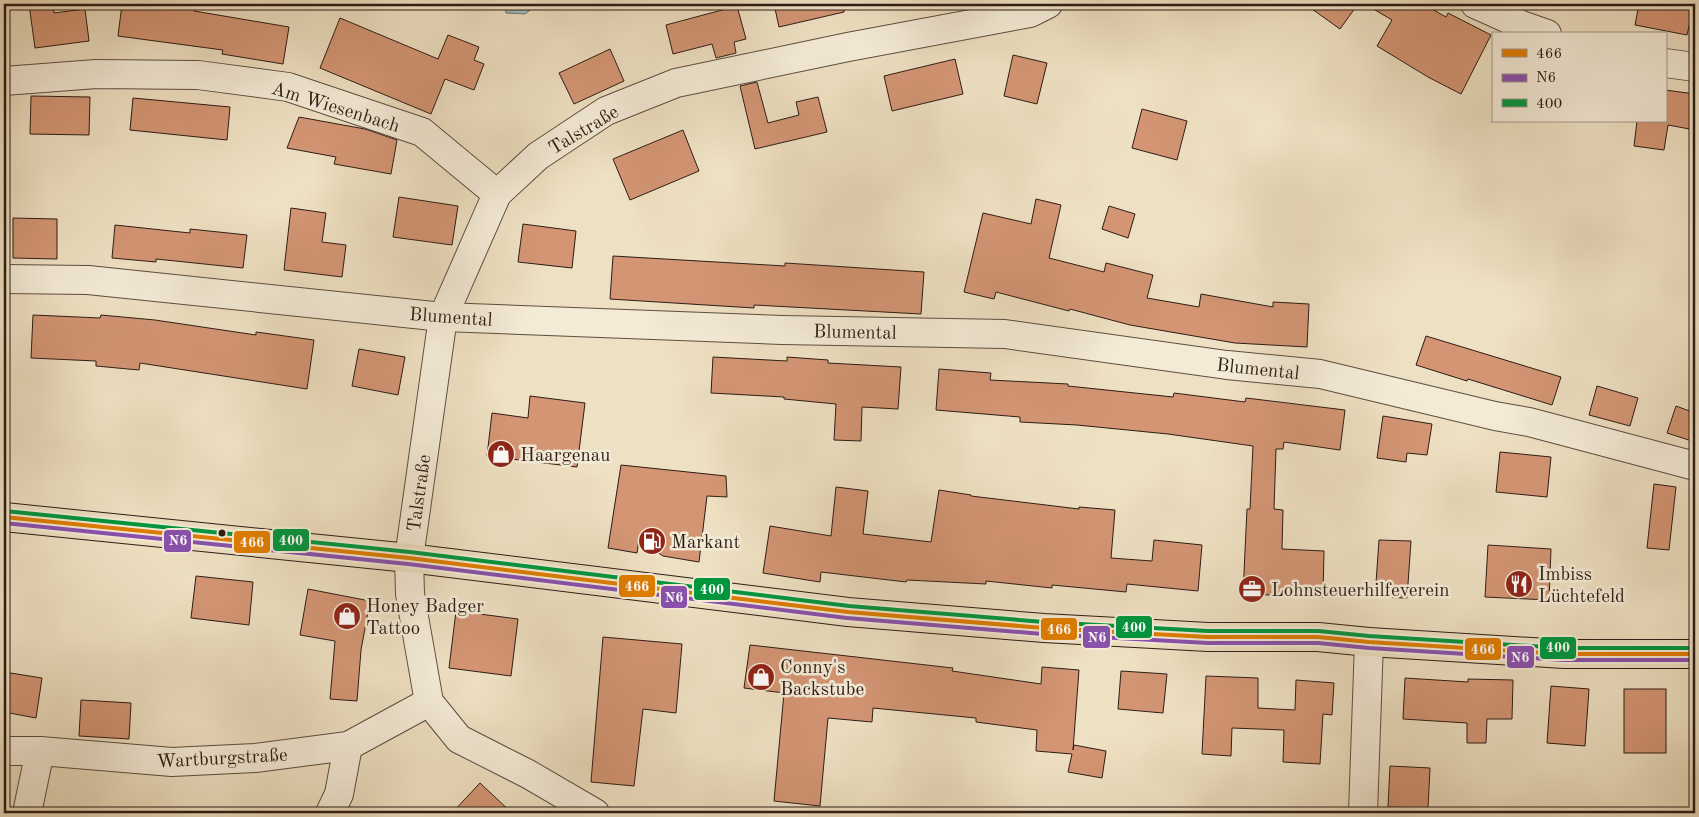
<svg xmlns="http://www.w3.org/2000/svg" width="1699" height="817" font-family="'Old Standard TT',serif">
  <defs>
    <pattern id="water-ripples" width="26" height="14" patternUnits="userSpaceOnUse" patternTransform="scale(1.25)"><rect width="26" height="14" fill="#9dbbbd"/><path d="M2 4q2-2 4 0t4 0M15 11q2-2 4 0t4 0" fill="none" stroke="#88a0a2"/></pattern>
  </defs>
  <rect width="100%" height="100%" fill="#eee0c2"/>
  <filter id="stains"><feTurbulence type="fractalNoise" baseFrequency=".004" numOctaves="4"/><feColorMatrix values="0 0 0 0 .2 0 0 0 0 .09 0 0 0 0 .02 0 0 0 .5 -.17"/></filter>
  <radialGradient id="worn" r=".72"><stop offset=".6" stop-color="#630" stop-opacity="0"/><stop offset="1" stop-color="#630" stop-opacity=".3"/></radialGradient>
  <polygon fill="url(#water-ripples)" stroke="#707b7a" points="504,4 538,4 525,14 506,13"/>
  <g fill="#d39574" stroke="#2d1c15">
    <polygon points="29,4 53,4 54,13 85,9 89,41 35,48"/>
    <polygon points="122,4 195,4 194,11 289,27 283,64 222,54 223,50 118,36"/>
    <polygon points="774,4 844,4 844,12 779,27"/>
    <polygon points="1305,4 1358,4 1340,29"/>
    <polygon points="1365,4 1423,4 1446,17 1448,13 1491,35 1461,94 1428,77 1377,46 1392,20"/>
    <polygon points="1639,4 1694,4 1687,35 1635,25"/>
    <polygon points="737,6 746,39 734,42 736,53 716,58 712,44 673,54 666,25"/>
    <polygon points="340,18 438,59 448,35 479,47 474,60 484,64 474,90 445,79 431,114 320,68"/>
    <polygon points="610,49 624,81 574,104 559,73"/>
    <polygon points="1013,55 1047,63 1037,104 1004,96"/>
    <polygon points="955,59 963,94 892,111 884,76"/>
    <polygon points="757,82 768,123 799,115 796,102 818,97 827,132 755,149 740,86"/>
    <polygon points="1665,90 1695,94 1695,130 1668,125 1664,150 1634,146 1637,121 1665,121"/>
    <polygon points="31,96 90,97 89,135 30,134"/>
    <polygon points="133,98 230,107 227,140 130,130"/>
    <polygon points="1142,109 1187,121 1177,160 1132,148"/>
    <polygon points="299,117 365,129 397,140 391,174 334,164 336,157 287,148"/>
    <polygon points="683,130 699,171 630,200 613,159"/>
    <polygon points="399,197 458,206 452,245 393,237"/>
    <polygon points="1036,199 1061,205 1049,258 1104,272 1106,263 1153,275 1147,298 1199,307 1201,294 1273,307 1273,302 1309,304 1307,347 1235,343 1130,325 1070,309 1069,311 996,292 994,299 964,292 983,213 1031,224"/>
    <polygon points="1109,206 1135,214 1128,238 1102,229"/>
    <polygon points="291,208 326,213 322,242 346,245 342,277 284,270"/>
    <polygon points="13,218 57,219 57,259 13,258"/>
    <polygon points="523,224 576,231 572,268 518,262"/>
    <polygon points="115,225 190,233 190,229 247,235 243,268 156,259 156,262 112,258"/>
    <polygon points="613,256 785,266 785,263 924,272 921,314 754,305 754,308 610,299"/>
    <polygon points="33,315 100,318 101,315 155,320 256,335 256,332 314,340 307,389 140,363 139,370 96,366 96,361 31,358"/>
    <polygon points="1426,336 1561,377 1552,405 1468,379 1467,381 1416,365"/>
    <polygon points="359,349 405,357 398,395 352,386"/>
    <polygon points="713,357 787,361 787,357 828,360 828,363 901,367 898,409 862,407 861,441 834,440 836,404 784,399 784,397 711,393"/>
    <polygon points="939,369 991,373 990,380 1068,384 1068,386 1173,397 1174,393 1245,402 1246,398 1345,410 1340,450 1284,442 1283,449 1276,449 1274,509 1283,510 1282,549 1324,551 1323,597 1243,594 1247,509 1250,509 1253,446 1168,434 1077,425 1020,422 1020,417 936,410"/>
    <polygon points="1597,386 1638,398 1630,426 1589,415"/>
    <polygon points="530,396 585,403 577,467 487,456 492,413 528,418"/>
    <polygon points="1676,406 1695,413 1695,442 1667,433"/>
    <polygon points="1383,416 1432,424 1427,455 1407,453 1406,462 1377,458"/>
    <polygon points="1500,452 1551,457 1547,497 1496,492"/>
    <polygon points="621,465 726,476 727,497 707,496 699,562 663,556 639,540 637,553 608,548"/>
    <polygon points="1654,484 1676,487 1669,550 1647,548"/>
    <polygon points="836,487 868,491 863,534 931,542 939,490 971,495 971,496 1079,509 1079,507 1115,510 1111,558 1152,561 1154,540 1202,545 1198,591 1127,584 1126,592 1052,585 1052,588 986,581 986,584 907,580 906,582 821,572 820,582 763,573 770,526 831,536"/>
    <polygon points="1379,540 1411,541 1407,598 1375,597"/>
    <polygon points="1488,545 1551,549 1549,600 1485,597"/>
    <polygon points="196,576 253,582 249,625 191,618"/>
    <polygon points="308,589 370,601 361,650 357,701 330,699 335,641 300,635"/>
    <polygon points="456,611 518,619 511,676 449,668"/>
    <polygon points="603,637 682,644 676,713 643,709 634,786 591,782"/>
    <polygon points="750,645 953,668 952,671 1041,684 1042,667 1079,670 1073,750 1074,745 1106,751 1102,778 1068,772 1072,754 1036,751 1037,730 976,722 976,718 873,708 872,722 828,718 820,806 774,801 784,693 744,688"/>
    <polygon points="1121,671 1167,674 1163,713 1118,709"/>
    <polygon points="4,672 42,678 36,718 4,712"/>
    <polygon points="1206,676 1258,678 1258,708 1295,710 1296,680 1334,683 1332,715 1323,714 1320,764 1283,762 1284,730 1232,728 1231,756 1202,754"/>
    <polygon points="1405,678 1468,682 1468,679 1513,680 1512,719 1487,719 1486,743 1467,743 1467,723 1403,719"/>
    <polygon points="1551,686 1589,689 1585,746 1547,743"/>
    <rect x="1624" y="689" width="42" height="64"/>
    <polygon points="81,700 131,703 129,739 79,736"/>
    <polygon points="1390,766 1430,768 1428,808 1388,807"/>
    <polygon points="480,783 512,813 452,813"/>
  </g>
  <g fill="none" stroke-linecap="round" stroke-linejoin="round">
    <g stroke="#5d4d40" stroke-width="30">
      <g id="minor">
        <polyline points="1475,4 1524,26 1547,34"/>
        <polyline points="1665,63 1695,67"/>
        <polyline points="4,81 96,74 198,75 288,87 422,132 497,194"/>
        <polyline points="4,279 88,280 443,317 782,330 1005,334 1227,365 1320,374 1495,416 1529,422 1695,466"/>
        <polyline points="4,751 40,751 172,762 255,758 348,746 429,702"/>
        <polyline points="27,813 40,751"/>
        <polyline points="330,813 339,794 348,746"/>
        <polyline points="595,813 528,774 459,739 429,702 410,594 409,558 443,317 497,194 538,156 606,111 676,83 848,47 1030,13 1048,4"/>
        <polyline points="1363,813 1369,642"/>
      </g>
    </g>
    <g stroke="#2d1c15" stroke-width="30">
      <polyline id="major" points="4,517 409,558 848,612 1044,628 1208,637 1318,637 1369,642 1564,654 1695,654"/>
    </g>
    <use href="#minor" stroke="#f4ebd7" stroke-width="28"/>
    <use href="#major" stroke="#eee0c2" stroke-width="28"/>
    <g stroke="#f4ebd7" stroke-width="8">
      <polyline id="bus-1" points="4,517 409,558 848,612 1044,628 1208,637 1318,637 1369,642 1564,654 1695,654"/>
    </g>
    <g stroke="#f4ebd7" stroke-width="8">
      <polyline id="bus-2" points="4,523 408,564 847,618 1043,634 1208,643 1318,643 1369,648 1564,660 1695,660"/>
    </g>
    <g stroke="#f4ebd7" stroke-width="8">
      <polyline id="bus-3" points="5,511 410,552 849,606 1044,622 1208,631 1319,631 1369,636 1564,648 1695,648"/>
    </g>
    <use href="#bus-1" stroke="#df7d01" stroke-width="4"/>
    <use href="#bus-2" stroke="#8951ae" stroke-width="4"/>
    <use href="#bus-3" stroke="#00963e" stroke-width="4"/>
  </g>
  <defs>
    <g id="shop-disc" transform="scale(1.4375)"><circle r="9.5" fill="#8f2418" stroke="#f4ebd7"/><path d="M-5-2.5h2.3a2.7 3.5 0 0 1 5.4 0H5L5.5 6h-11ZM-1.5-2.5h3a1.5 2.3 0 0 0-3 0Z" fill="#fff"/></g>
    <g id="fuel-disc" transform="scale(1.4375)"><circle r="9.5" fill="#8f2418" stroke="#f4ebd7"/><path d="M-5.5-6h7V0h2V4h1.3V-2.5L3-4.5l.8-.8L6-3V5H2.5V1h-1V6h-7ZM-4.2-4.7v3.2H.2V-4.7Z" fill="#fff"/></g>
    <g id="restaurant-disc" transform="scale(1.4375)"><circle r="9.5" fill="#8f2418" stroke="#f4ebd7"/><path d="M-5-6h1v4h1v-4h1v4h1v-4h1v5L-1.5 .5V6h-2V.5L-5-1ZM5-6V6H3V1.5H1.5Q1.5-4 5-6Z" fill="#fff"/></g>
    <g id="office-disc" transform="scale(1.4375)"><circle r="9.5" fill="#8f2418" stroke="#f4ebd7"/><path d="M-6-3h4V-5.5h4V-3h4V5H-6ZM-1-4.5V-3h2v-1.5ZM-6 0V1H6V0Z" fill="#fff"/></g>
  </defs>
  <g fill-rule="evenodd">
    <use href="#shop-disc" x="501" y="454"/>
    <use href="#fuel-disc" x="652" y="541"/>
    <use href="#restaurant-disc" x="1519" y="584"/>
    <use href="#office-disc" x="1252" y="589"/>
    <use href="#shop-disc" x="347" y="616"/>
    <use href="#shop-disc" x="761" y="677"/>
  </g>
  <circle fill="#2d1c15" stroke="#f4ebd7" stroke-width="2" cx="222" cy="533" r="4.5"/>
  <g text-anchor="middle" stroke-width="5" stroke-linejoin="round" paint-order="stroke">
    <g font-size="19" fill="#2d1c15" stroke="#f4ebd7">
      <text transform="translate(336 106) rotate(17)" y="7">Am Wiesenbach</text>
      <text transform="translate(583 129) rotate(-31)" y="7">Talstraße</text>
      <text transform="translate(451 316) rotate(4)" y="7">Blumental</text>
      <text transform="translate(855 331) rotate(1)" y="7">Blumental</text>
      <text transform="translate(1258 368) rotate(6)" y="7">Blumental</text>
      <text transform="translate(418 493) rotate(-82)" y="7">Talstraße</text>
      <text transform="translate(222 757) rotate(-3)" y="7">Wartburgstraße</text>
    </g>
    <g font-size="19" fill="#2d1c15" stroke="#f4ebd7" text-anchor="start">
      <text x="520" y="461">Haargenau</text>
      <text x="671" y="548">Markant</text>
      <text x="1538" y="580">Imbiss<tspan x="1538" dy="22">Lüchtefeld</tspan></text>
      <text x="1271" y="596">Lohnsteuerhilfeverein</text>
      <text x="366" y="612">Honey Badger<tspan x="366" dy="22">Tattoo</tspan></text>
      <text x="780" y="673">Conny's<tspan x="780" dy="22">Backstube</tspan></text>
    </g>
  </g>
  <g stroke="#f4ebd7" stroke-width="2">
    <rect x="272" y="528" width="38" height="24" rx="5" fill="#00963e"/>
    <rect x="163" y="529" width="29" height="24" rx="5" fill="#8951ae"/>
    <rect x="233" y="530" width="38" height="24" rx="5" fill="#df7d01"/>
    <rect x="618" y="574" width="38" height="24" rx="5" fill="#df7d01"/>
    <rect x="693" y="577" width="38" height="24" rx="5" fill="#00963e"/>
    <rect x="660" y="585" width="28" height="24" rx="5" fill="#8951ae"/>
    <rect x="1115" y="615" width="38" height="24" rx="5" fill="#00963e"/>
    <rect x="1040" y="617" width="38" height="24" rx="5" fill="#df7d01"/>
    <rect x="1082" y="625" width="29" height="24" rx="5" fill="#8951ae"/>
    <rect x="1539" y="636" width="38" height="24" rx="5" fill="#00963e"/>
    <rect x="1464" y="637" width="38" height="24" rx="5" fill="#df7d01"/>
    <rect x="1506" y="645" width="29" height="24" rx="5" fill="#8951ae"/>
  </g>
  <g font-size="14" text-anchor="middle" font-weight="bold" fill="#fff">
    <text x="291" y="545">400</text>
    <text x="178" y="545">N6</text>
    <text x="252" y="547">466</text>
    <text x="637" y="591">466</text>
    <text x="712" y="594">400</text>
    <text x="674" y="602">N6</text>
    <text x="1134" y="632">400</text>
    <text x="1059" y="634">466</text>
    <text x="1097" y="642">N6</text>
    <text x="1558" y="652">400</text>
    <text x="1483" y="654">466</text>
    <text x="1520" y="662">N6</text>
  </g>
  <rect width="1699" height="817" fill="none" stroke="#eee0c2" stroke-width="20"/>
  <rect x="5" y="5" width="1689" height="807" fill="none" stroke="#2d1c15" stroke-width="2.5"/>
  <rect x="10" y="10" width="1679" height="797" fill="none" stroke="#2d1c15"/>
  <rect x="1492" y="32" width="175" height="90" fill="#f4ebd7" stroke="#a49889"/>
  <rect x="1502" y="49" width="25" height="8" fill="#df7d01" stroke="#a49889"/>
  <text x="1536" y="58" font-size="15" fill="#2d1c15">466</text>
  <rect x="1502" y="74" width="25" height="8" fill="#8951ae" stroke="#a49889"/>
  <text x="1536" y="82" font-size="15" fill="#2d1c15">N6</text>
  <rect x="1502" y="99" width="25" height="8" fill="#00963e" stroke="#a49889"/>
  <text x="1536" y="108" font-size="15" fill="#2d1c15">400</text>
  <rect width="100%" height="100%" filter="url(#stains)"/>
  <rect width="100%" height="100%" fill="url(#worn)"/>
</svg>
